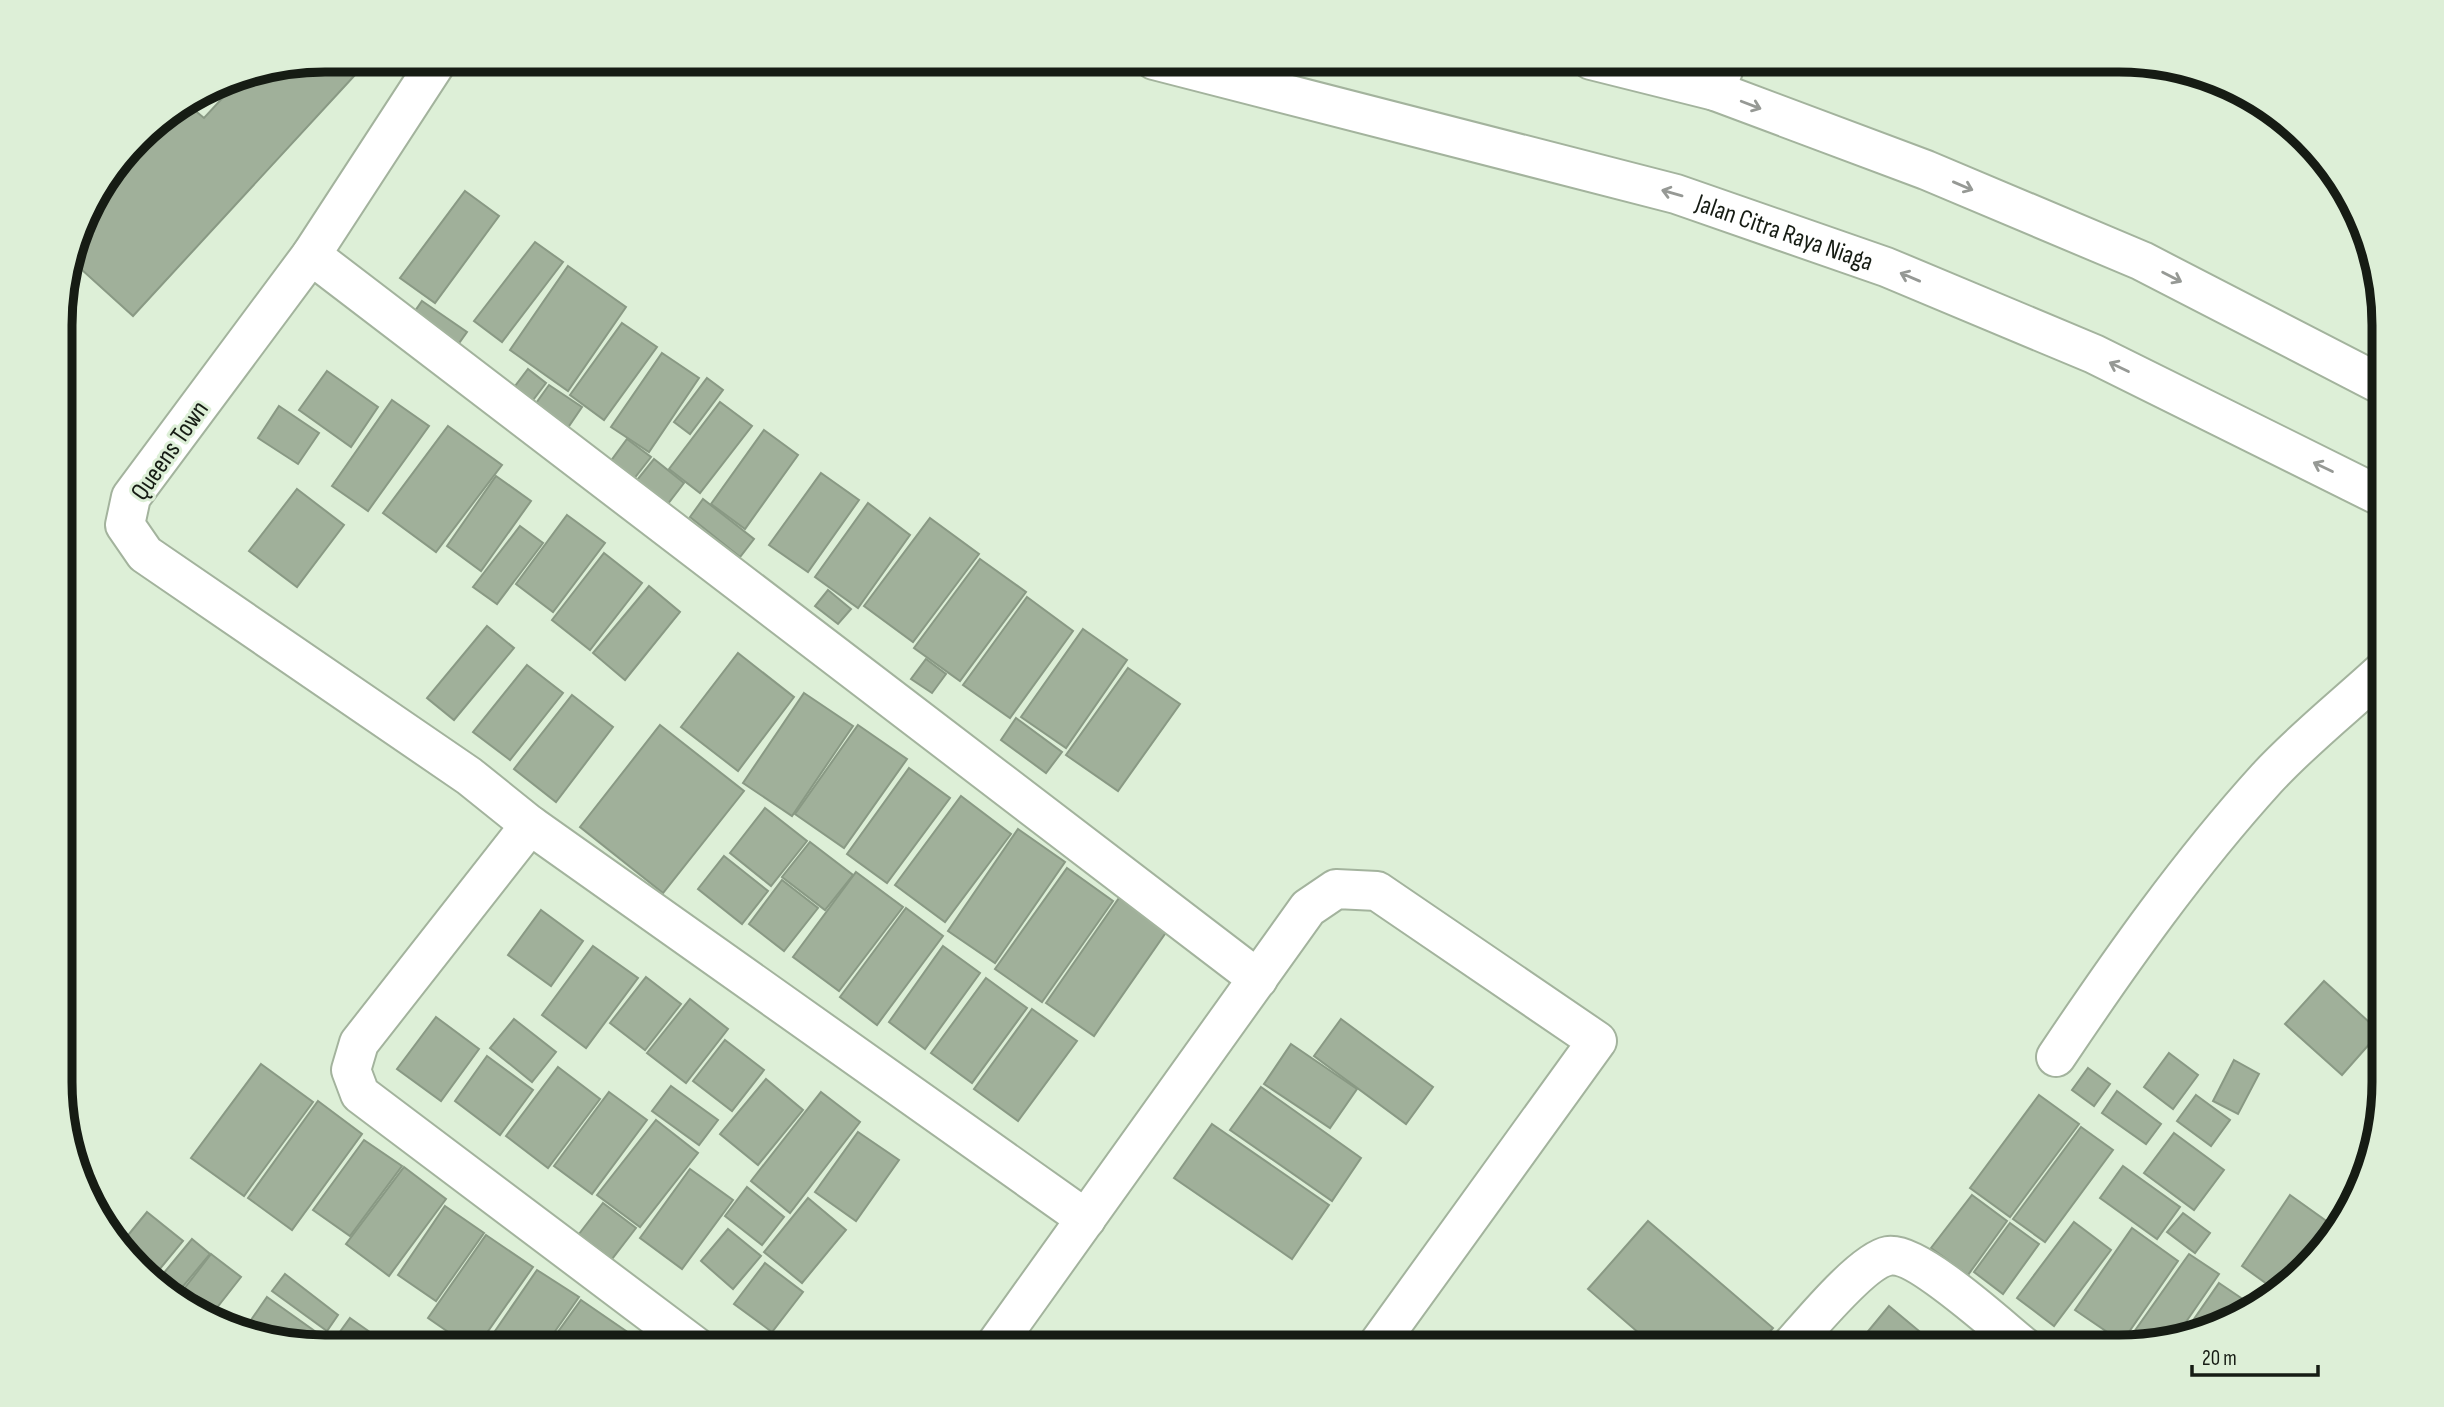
<svg xmlns="http://www.w3.org/2000/svg" width="2444" height="1407" font-family="'Sofia Sans Condensed',sans-serif">
  <rect width="100%" height="100%" fill="#ddefd7"/>
  <g fill="#a0b09a" stroke="#899984" stroke-width="2">
    <polygon points="324,60 339,60 355,75 133,316 71,260 87,207 149,126 186,103 204,118 243,76"/>
    <polygon points="465,191 499,216 435,303 400,278"/>
    <polygon points="535,242 563,262 502,342 474,321"/>
    <polygon points="568,266 626,307 568,391 510,350"/>
    <polygon points="422,301 467,332 452,353 408,321"/>
    <polygon points="622,323 657,347 604,420 570,395"/>
    <polygon points="662,353 699,378 649,452 611,427"/>
    <polygon points="528,369 546,383 530,404 512,390"/>
    <polygon points="327,371 378,407 351,447 299,410"/>
    <polygon points="707,378 723,390 690,434 674,422"/>
    <polygon points="549,385 582,407 567,429 534,406"/>
    <polygon points="392,400 429,426 368,511 332,486"/>
    <polygon points="720,402 752,426 700,493 669,469"/>
    <polygon points="279,406 319,433 298,464 258,438"/>
    <polygon points="448,426 502,465 436,552 383,513"/>
    <polygon points="764,430 798,455 745,529 711,504"/>
    <polygon points="627,439 651,457 633,480 610,462"/>
    <polygon points="654,459 684,483 667,505 637,480"/>
    <polygon points="821,473 859,500 808,572 769,545"/>
    <polygon points="496,476 531,501 481,571 447,546"/>
    <polygon points="297,489 344,525 297,587 249,551"/>
    <polygon points="703,499 754,539 740,557 690,517"/>
    <polygon points="868,503 910,535 858,608 815,577"/>
    <polygon points="567,515 605,543 553,612 516,584"/>
    <polygon points="930,518 979,554 913,642 864,606"/>
    <polygon points="520,526 543,543 497,604 473,587"/>
    <polygon points="604,553 642,583 590,650 552,620"/>
    <polygon points="980,559 1026,592 960,681 914,648"/>
    <polygon points="649,586 680,612 625,680 593,653"/>
    <polygon points="828,590 851,609 838,624 815,606"/>
    <polygon points="1027,597 1073,631 1010,718 963,685"/>
    <polygon points="487,626 514,648 454,720 427,698"/>
    <polygon points="1083,629 1127,660 1066,748 1021,717"/>
    <polygon points="738,653 794,697 738,771 681,727"/>
    <polygon points="926,659 946,674 932,693 911,679"/>
    <polygon points="527,665 563,693 510,760 473,732"/>
    <polygon points="1128,668 1180,704 1118,791 1066,755"/>
    <polygon points="804,693 853,726 792,816 743,783"/>
    <polygon points="572,695 613,727 556,802 514,769"/>
    <polygon points="1016,718 1062,752 1046,773 1001,740"/>
    <polygon points="660,725 744,791 663,893 580,827"/>
    <polygon points="858,725 907,759 844,848 795,814"/>
    <polygon points="909,768 950,798 887,883 847,854"/>
    <polygon points="961,796 1011,834 945,922 895,885"/>
    <polygon points="765,808 807,841 771,886 730,853"/>
    <polygon points="1018,829 1065,862 995,963 948,931"/>
    <polygon points="810,842 853,875 825,910 782,877"/>
    <polygon points="724,856 768,891 742,924 698,889"/>
    <polygon points="1067,868 1113,901 1042,1002 995,969"/>
    <polygon points="856,872 903,907 839,991 793,957"/>
    <polygon points="782,880 818,908 784,951 749,924"/>
    <polygon points="1119,898 1167,931 1094,1036 1046,1003"/>
    <polygon points="906,908 943,936 877,1025 840,997"/>
    <polygon points="541,910 583,941 551,986 508,955"/>
    <polygon points="593,946 638,978 586,1048 542,1015"/>
    <polygon points="943,946 980,973 925,1049 889,1022"/>
    <polygon points="646,977 681,1004 645,1050 610,1023"/>
    <polygon points="986,978 1027,1008 972,1083 931,1053"/>
    <polygon points="2324,981 2380,1032 2342,1075 2285,1024"/>
    <polygon points="690,999 728,1029 686,1083 647,1053"/>
    <polygon points="1032,1009 1077,1041 1018,1121 974,1089"/>
    <polygon points="436,1017 479,1049 441,1101 397,1069"/>
    <polygon points="514,1019 556,1052 532,1082 490,1048"/>
    <polygon points="1341,1019 1433,1087 1406,1124 1314,1056"/>
    <polygon points="725,1040 764,1070 732,1111 693,1081"/>
    <polygon points="1291,1044 1357,1089 1330,1128 1264,1084"/>
    <polygon points="2169,1053 2198,1075 2173,1109 2144,1087"/>
    <polygon points="487,1056 533,1090 500,1135 455,1101"/>
    <polygon points="2234,1060 2259,1074 2238,1114 2213,1101"/>
    <polygon points="261,1064 313,1102 244,1196 191,1158"/>
    <polygon points="558,1067 600,1099 548,1168 506,1136"/>
    <polygon points="2088,1068 2110,1084 2094,1106 2072,1090"/>
    <polygon points="766,1079 803,1110 758,1165 720,1134"/>
    <polygon points="671,1086 718,1120 699,1145 652,1111"/>
    <polygon points="1261,1087 1361,1158 1332,1201 1230,1130"/>
    <polygon points="2117,1091 2161,1124 2146,1144 2102,1113"/>
    <polygon points="609,1092 647,1120 592,1194 554,1166"/>
    <polygon points="821,1092 860,1122 790,1213 751,1181"/>
    <polygon points="2039,1095 2079,1124 2010,1217 1970,1188"/>
    <polygon points="2196,1095 2230,1120 2211,1146 2177,1121"/>
    <polygon points="318,1101 362,1134 292,1230 248,1198"/>
    <polygon points="656,1120 698,1153 640,1227 597,1195"/>
    <polygon points="1212,1124 1329,1205 1292,1259 1174,1178"/>
    <polygon points="2081,1127 2113,1150 2045,1242 2013,1219"/>
    <polygon points="858,1132 899,1160 856,1221 815,1192"/>
    <polygon points="2174,1133 2224,1170 2194,1210 2144,1173"/>
    <polygon points="364,1140 402,1166 350,1236 313,1210"/>
    <polygon points="2123,1166 2180,1207 2157,1239 2100,1198"/>
    <polygon points="404,1167 446,1199 389,1276 346,1244"/>
    <polygon points="690,1169 733,1200 682,1269 640,1238"/>
    <polygon points="747,1187 784,1217 762,1245 725,1216"/>
    <polygon points="1972,1195 2007,1221 1968,1275 1931,1248"/>
    <polygon points="2290,1195 2332,1225 2295,1279 2278,1292 2242,1266"/>
    <polygon points="808,1198 846,1230 802,1283 764,1252"/>
    <polygon points="603,1203 636,1228 612,1259 579,1234"/>
    <polygon points="445,1206 484,1233 436,1301 398,1275"/>
    <polygon points="147,1212 183,1241 154,1276 120,1245"/>
    <polygon points="2183,1213 2210,1233 2195,1253 2167,1232"/>
    <polygon points="1648,1221 1773,1328 1757,1347 1655,1347 1588,1289"/>
    <polygon points="2074,1222 2111,1250 2054,1326 2017,1298"/>
    <polygon points="2010,1223 2039,1244 2003,1294 1974,1272"/>
    <polygon points="2132,1228 2178,1261 2122,1342 2075,1310"/>
    <polygon points="728,1229 761,1256 733,1289 701,1261"/>
    <polygon points="486,1235 533,1267 477,1347 470,1347 428,1318"/>
    <polygon points="192,1239 210,1254 175,1296 158,1280"/>
    <polygon points="211,1254 241,1277 208,1319 192,1312 177,1298"/>
    <polygon points="2189,1254 2219,1274 2177,1335 2139,1346 2129,1339"/>
    <polygon points="765,1263 803,1292 772,1332 734,1304"/>
    <polygon points="537,1270 579,1297 544,1347 484,1347"/>
    <polygon points="285,1274 338,1315 327,1331 272,1291"/>
    <polygon points="2219,1283 2250,1304 2243,1315 2185,1332"/>
    <polygon points="267,1297 323,1337 316,1346 256,1339 242,1333"/>
    <polygon points="581,1300 626,1331 614,1347 547,1347"/>
    <polygon points="1889,1306 1937,1346 1936,1347 1855,1347"/>
    <polygon points="350,1318 391,1347 329,1347"/>
    <polygon points="628,1332 651,1347 617,1347"/>
  </g>
  <g fill="none" stroke-linecap="round" stroke-linejoin="round">
    <g stroke="#a3b39d" stroke-width="42">
      <g id="minor">
        <polyline points="438,60 311,255 131,497 125,525 145,554 469,776 530,825 1086,1219"/>
        <path id="s1" d="M1154 60 1676 194 1886 267 2094 354 2384 498"/>
        <polyline points="1591,60 1715,91 1926,170 2142,261 2384,386"/>
        <polyline points="1715,91 1727,60"/>
        <polyline points="311,255 1258,979"/>
        <polyline points="530,825 359,1043 351,1070 360,1094 696,1347"/>
        <path d="M2056 1057C2121 960 2188 865 2267 778 2303 739 2345 706 2384 670"/>
        <polyline points="994,1347 1308,908 1336,889 1377,891 1597,1041 1376,1347"/>
        <path d="M1790 1347C1809 1326 1862 1261 1888 1256 1917 1251 1999 1327 2024 1347"/>
      </g>
    </g>
    <use href="#minor" stroke="#fff" stroke-width="38"/>
  </g>
  <defs><path id="oneway-shaft" d="M-6 0H5M1.5-3L5.5 0L1.5 3" fill="none" stroke-width="1.6" stroke-linecap="round" stroke-linejoin="round" transform="scale(1.75)"/></defs>
  <g stroke="#969995">
    <use href="#oneway-shaft" transform="translate(1751 105) rotate(21)"/>
    <use href="#oneway-shaft" transform="translate(1963 186) rotate(23)"/>
    <use href="#oneway-shaft" transform="translate(1672 193) rotate(-164)"/>
    <use href="#oneway-shaft" transform="translate(1910 277) rotate(-157)"/>
    <use href="#oneway-shaft" transform="translate(2172 277) rotate(27)"/>
    <use href="#oneway-shaft" transform="translate(2119 367) rotate(-154)"/>
    <use href="#oneway-shaft" transform="translate(2323 467) rotate(-154)"/>
  </g>
  <g text-anchor="middle" stroke-width="6" stroke-linejoin="round" paint-order="stroke">
    <g font-size="26" fill="#161c14" stroke="#ddefd7">
      <text dy="9" stroke="none"><textPath href="#s1" startOffset="654">Jalan Citra Raya Niaga</textPath></text>
      <text transform="translate(169 450) rotate(-55)" y="9">Queens Town</text>
    </g>
  </g>
  <path d="M0 0H2444V1407H0ZM325 72H2119A253 253 0 0 1 2372 325V1082A253 253 0 0 1 2119 1335H325A253 253 0 0 1 72 1082V325A253 253 0 0 1 325 72Z" fill="#ddefd7" fill-rule="evenodd"/>
  <path fill="none" stroke="#161c14" stroke-width="9" d="M325 72H2119A253 253 0 0 1 2372 325V1082A253 253 0 0 1 2119 1335H325A253 253 0 0 1 72 1082V325A253 253 0 0 1 325 72Z"/>
  <path d="M2192 1365v10h126v-10" fill="none" stroke="#161c14" stroke-width="3.5"/>
  <text x="2202" y="1365" font-size="21" fill="#161c14" stroke="#ddefd7" stroke-width="5" paint-order="stroke">20 m</text>
</svg>
